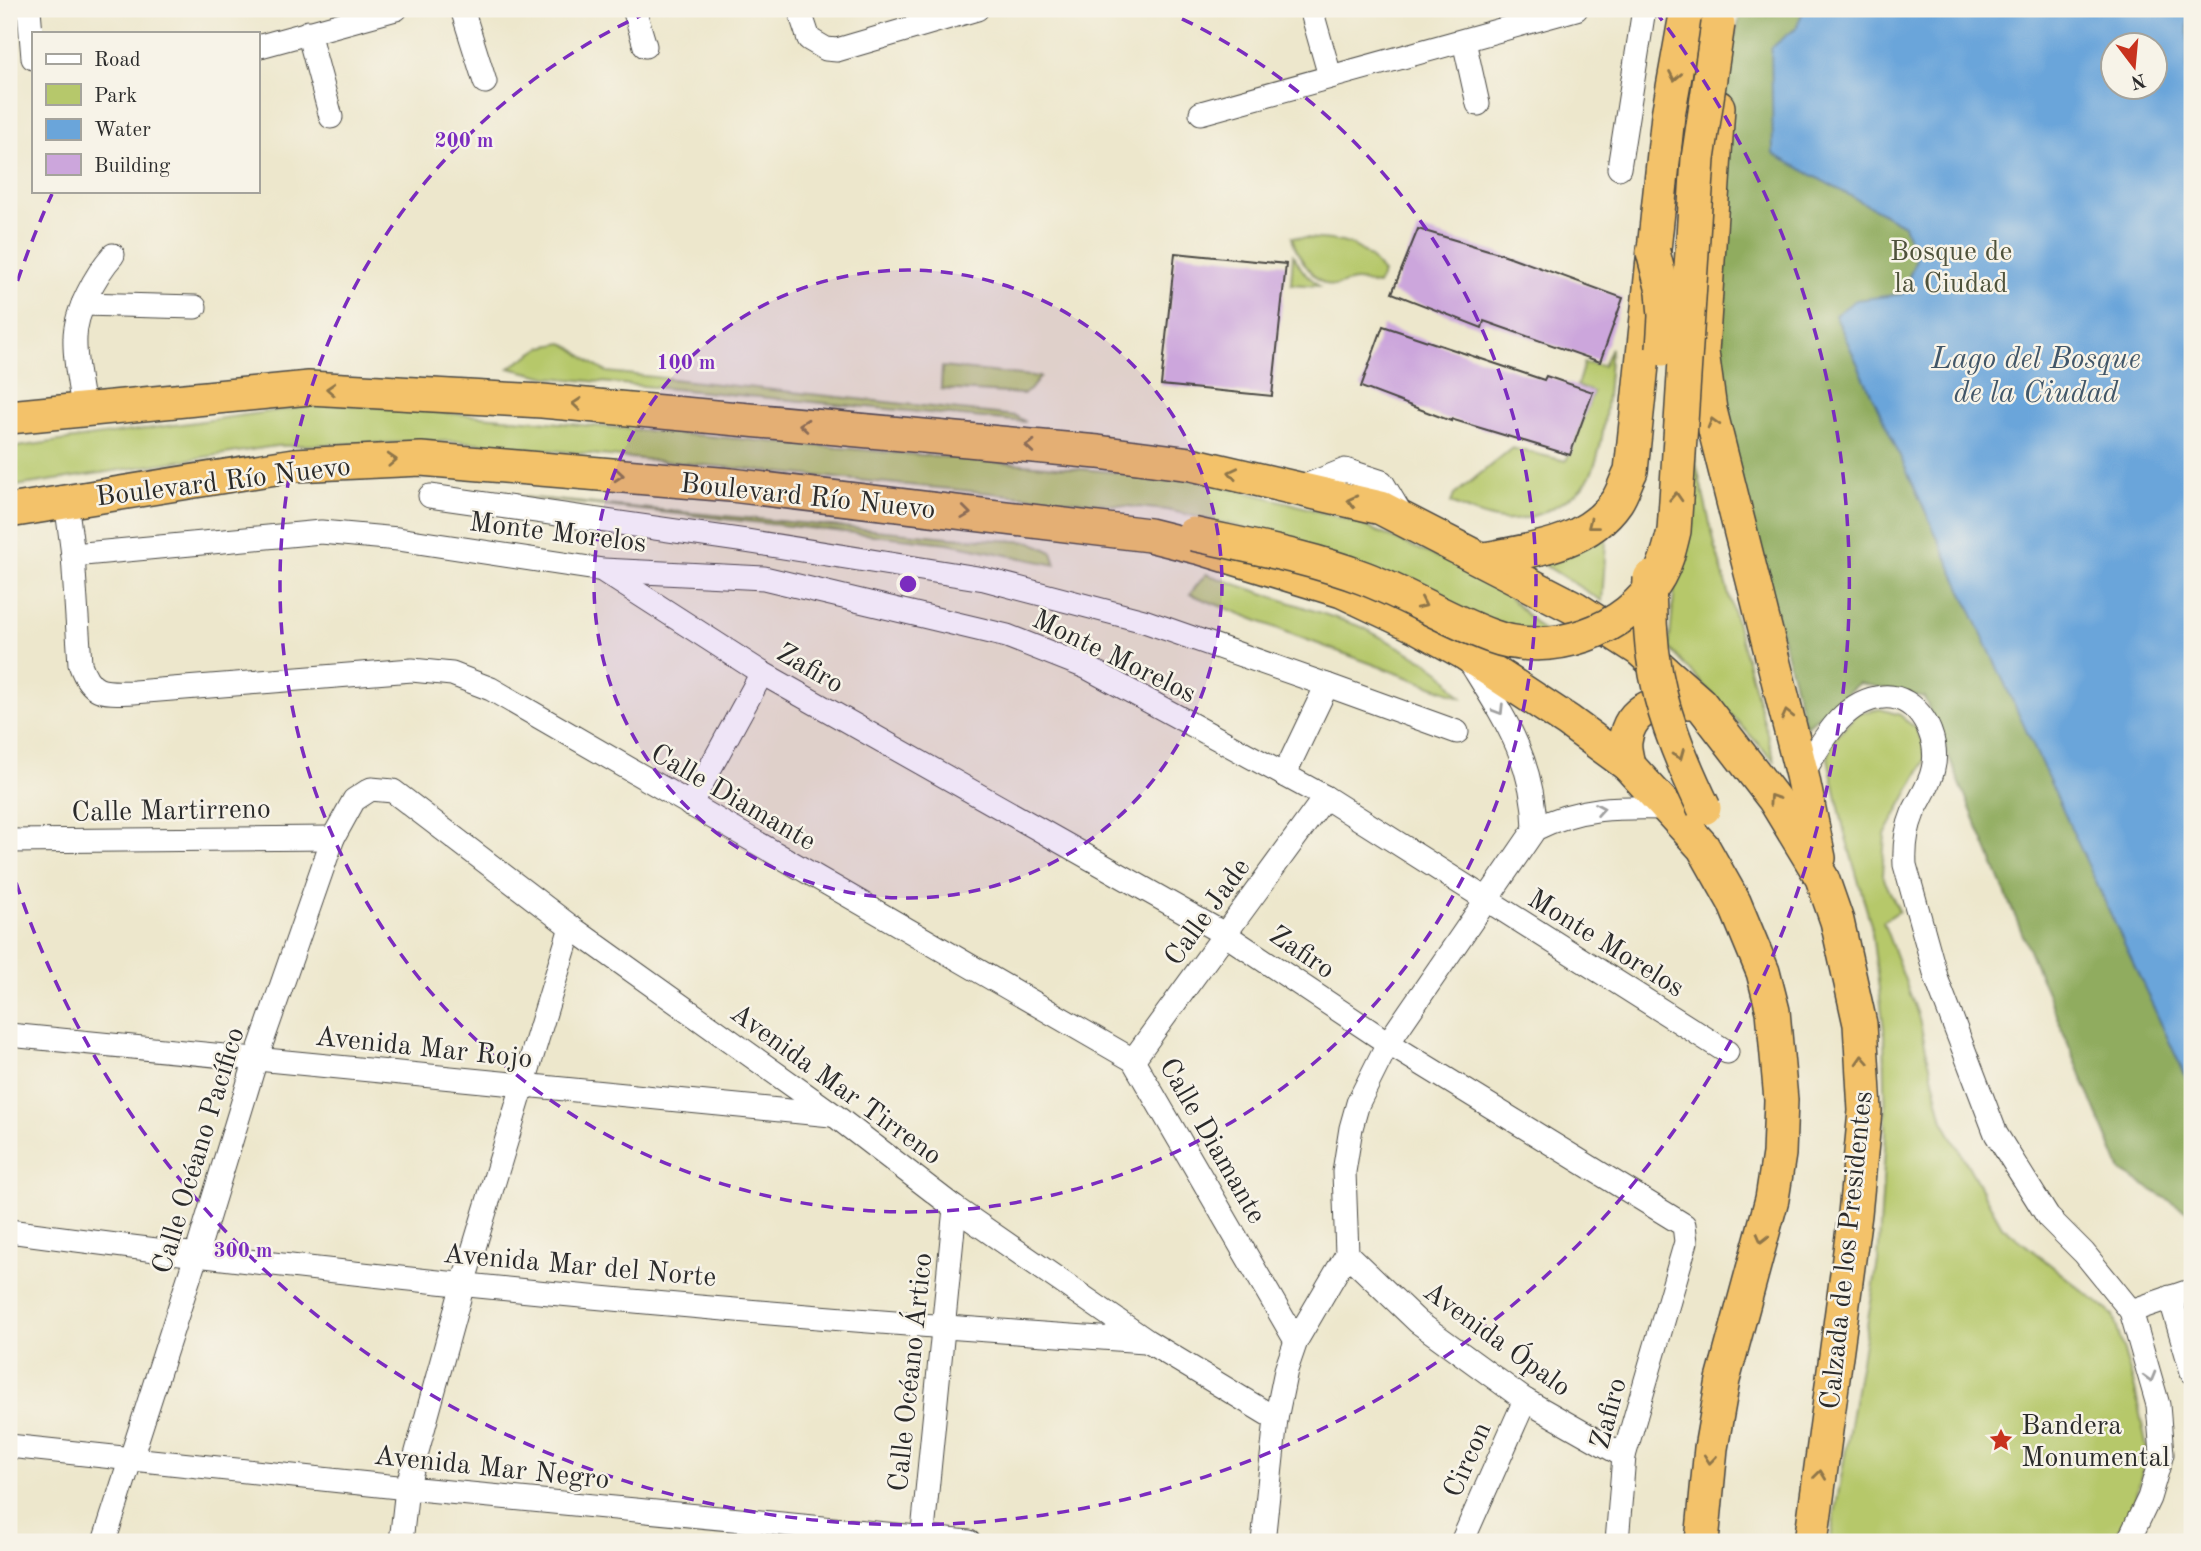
<svg xmlns="http://www.w3.org/2000/svg" width="2201" height="1551" font-family="'Old Standard TT',serif">
  <rect width="100%" height="100%" fill="#f7f3e8"/>
  <filter id="ink" filterUnits="userSpaceOnUse"><feTurbulence type="fractalNoise" baseFrequency=".0143" numOctaves="2"/><feDisplacementMap in="SourceGraphic" scale="14" xChannelSelector="R" yChannelSelector="G"/><feConvolveMatrix kernelMatrix="1 2 1 2 8 2 1 2 1" color-interpolation-filters="sRGB"/></filter>
  <filter id="wash" filterUnits="userSpaceOnUse"><feTurbulence type="fractalNoise" baseFrequency=".00686" numOctaves="4" result="noise"/><feDisplacementMap in="SourceGraphic" scale="28" xChannelSelector="R" yChannelSelector="G"/><feGaussianBlur stdDeviation="1.57" result="paint"/><feColorMatrix in="noise" values="0 0 0 0 0 0 0 0 0 0 0 0 0 0 0 0 0 1.4 0 .05"/><feComposite in="paint" operator="in"/></filter>
  <g filter="url(#wash)">
    <rect width="100%" height="100%" fill="#ede7cc"/>
    <g fill="#b6c86b" stroke="#707a4b" stroke-width="2">
      <path d="M1292 237C1333 241 1357 235 1383 273L1378 285C1371 284 1363 281 1356 281 1348 281 1341 286 1334 286 1314 284 1296 254 1292 237Z"/>
      <polygon points="1293,255 1303,271 1319,286 1291,284"/>
      <path d="M563 343C579 350 590 365 607 372L1015 416 1026 422 547 377 509 368 542 347Z"/>
      <path d="M1611 348C1607 384 1607 457 1584 485 1576 495 1564 501 1554 507 1513 529 1492 521 1451 503L1454 495 1512 448 1566 461 1593 392 1577 386 1584 363 1603 366Z"/>
      <polygon points="942,367 1040,377 1030,390 1024,394 941,389"/>
      <polygon points="332,403 1194,479 1293,504 1355,522 1456,565 1504,592 1553,641 1552,658 1538,664 1388,581 1237,526 1167,510 455,441 276,446 9,487 9,448"/>
      <polygon points="1689,434 1716,549 1775,762 1669,648"/>
      <polygon points="511,496 948,537 1032,542 1052,552 1056,565 948,543"/>
      <polygon points="1608,511 1602,601 1532,557"/>
      <polygon points="1206,574 1362,627 1427,662 1441,672 1461,697 1294,635 1190,594"/>
      <polygon points="1880,709 1900,715 1915,728 1923,743 1925,761 1885,835 1882,875 1899,911 1883,922 1918,1015 1943,1121 2002,1226 2113,1315 2135,1389 2147,1449 2135,1504 2110,1542 1830,1542 1878,1261 1886,1132 1884,1029 1871,925 1845,834 1828,758 1832,742 1857,713"/>
    </g>
    <path fill="#90ac5f" stroke="#5e6c45" stroke-width="2" fill-rule="evenodd" d="M1742 9H2192V1214L2121 1171 1924 697 1859 683 1806 727 1712 373 1706 151ZM2114 46H2156V88H2114Z"/>
    <path fill="#6aa5da" stroke="#4a6882" stroke-width="2" fill-rule="evenodd" d="M1804 9H2188L2187 148 2192 178V1091L1835 315 1856 300 1902 294 1916 259 1904 225 1773 154 1771 48 1796 28ZM2114 46H2156V88H2114Z"/>
    <g id="blocks">
      <g fill="#cca6dc">
        <polygon points="1418,229 1505,255 1623,298 1600,362 1484,321 1482,328 1392,293"/>
        <polygon points="1175,253 1286,264 1272,396 1161,385"/>
        <polygon points="1383,326 1544,380 1546,376 1593,392 1570,455 1451,419 1451,421 1361,387"/>
      </g>
    </g>
  </g>
  <g filter="url(#ink)">
    <use href="#blocks" fill-opacity="0" stroke="#484743" stroke-width="2"/>
    <g fill="none" stroke-linecap="round" stroke-linejoin="round">
      <g stroke="#484743" stroke-width="25">
        <g id="minor">
          <polyline points="29,9 33,58"/>
          <polyline points="462,9 485,82"/>
          <polyline points="634,9 645,46"/>
          <polyline points="799,9 809,39 826,49 837,50 977,9"/>
          <polyline points="1311,9 1330,76"/>
          <polyline points="308,32 331,117"/>
          <polyline points="1464,41 1478,104"/>
          <polyline points="257,47 396,9"/>
          <polyline points="1201,113 1576,9"/>
          <polyline points="1619,168 1644,9"/>
          <polyline points="83,304 195,307"/>
          <path d="M83 408C80 385 74 361 75 338 75 312 96 274 113 255"/>
          <polyline points="1300,488 1345,470 1382,482 1404,519"/>
          <polyline points="430,496 746,541 984,579 1144,621 1327,685"/>
          <polyline points="66,501 73,555 321,532 398,539 603,570 764,578 1007,636 1086,667 1325,797 1727,1052"/>
          <path d="M73 555 80 664C91 695 103 693 134 692L412 670 452 674 491 689 1133 1060 1296 1341"/>
          <polyline points="605,572 762,673 1226,935 1388,1043 1684,1225 1686,1242 1624,1456 1617,1542"/>
          <path d="M1468 659C1503 716 1534 759 1535 829"/>
          <polyline points="1284,775 1327,685 1457,732"/>
          <path d="M1802 775C1821 744 1842 700 1883 697 1918 694 1941 738 1933 769 1930 785 1920 798 1913 813 1906 830 1904 847 1905 865L1937 980 1996 1134 2048 1217 2084 1253 2131 1311 2158 1405 2162 1454 2149 1498 2128 1542"/>
          <polyline points="690,805 762,673"/>
          <polyline points="9,841 333,838"/>
          <polyline points="9,1035 831,1115"/>
          <polyline points="1133,1060 1325,797"/>
          <path d="M9 1231C385 1282 766 1316 1145 1341"/>
          <polyline points="1347,1254 1418,1322 1525,1400 1624,1456"/>
          <polyline points="2170,1297 2192,1372"/>
          <polyline points="2131,1311 2192,1290"/>
          <polyline points="9,1446 407,1488 969,1542"/>
          <polyline points="104,1542 196,1256 256,1059 333,838 354,800 371,789 393,791 571,927 834,1115 955,1208 1147,1341 1276,1419"/>
          <polyline points="401,1542 407,1488 463,1284 571,927"/>
          <polyline points="922,1542 955,1208"/>
          <path d="M1263 1542 1276 1419 1286 1370 1296 1341 1347 1254 1344 1172 1351 1128 1358 1103 1388 1043 1535 829C1581 806 1619 807 1669 808"/>
          <polyline points="1462,1542 1525,1400"/>
        </g>
      </g>
      <g stroke="#484743" stroke-width="36">
        <g id="highway">
          <polyline points="1718,107 1702,352 1710,410 1802,775 1819,858"/>
          <polyline points="9,417 309,388 542,401 1098,452 1191,464 1381,508 1575,608 1639,649 1700,703 1774,799 1822,878 1837,921 1860,1024 1865,1111 1855,1214 1811,1542"/>
          <polyline points="9,511 294,465 421,459 731,485 1149,535 1201,548 1342,591 1418,627 1463,652 1568,721 1628,765 1703,847 1734,902 1763,972 1773,1011 1781,1100 1779,1154 1772,1199 1723,1380 1711,1448 1702,1542"/>
          <path d="M1484 559C1532 550 1587 545 1617 501 1623 492 1626 480 1631 471L1668 115 1687 9"/>
          <path d="M1628 765C1627 758 1624 749 1625 742 1629 707 1660 699 1690 702"/>
        </g>
      </g>
      <use href="#minor" stroke="#fff" stroke-width="23"/>
      <use href="#highway" stroke="#f3c26a" stroke-width="33"/>
      <g stroke="#484743" stroke-width="36" stroke-linecap="butt">
        <g id="highway-bridge">
          <polyline points="1653,252 1663,291 1665,316 1663,349"/>
          <path d="M1193 534C1251 547 1309 557 1364 578 1407 594 1447 620 1491 636 1549 658 1628 632 1659 576 1667 562 1670 547 1674 531L1698 159 1718 24"/>
          <path d="M1650 578C1646 669 1665 727 1704 808"/>
        </g>
      </g>
      <use href="#highway-bridge" stroke="#f3c26a" stroke-width="33"/>
    </g>
    <defs><path id="oneway-chevron" d="M-2-3.5L2.5 0L-2 3.5" fill="none" stroke-width="1.6" stroke-linecap="round" stroke-linejoin="round" transform="scale(1.75)"/></defs>
    <g stroke="#8f764a">
      <use href="#oneway-chevron" transform="translate(1675 76) rotate(100)"/>
      <use href="#oneway-chevron" transform="translate(331 389) rotate(-177)"/>
      <use href="#oneway-chevron" transform="translate(577 404) rotate(-175)"/>
      <use href="#oneway-chevron" transform="translate(1713 423) rotate(-106)"/>
      <use href="#oneway-chevron" transform="translate(804 425) rotate(-175)"/>
      <use href="#oneway-chevron" transform="translate(1030 446) rotate(-175)"/>
      <use href="#oneway-chevron" transform="translate(392 460) rotate(-3)"/>
      <use href="#oneway-chevron" transform="translate(1233 473) rotate(-168)"/>
      <use href="#oneway-chevron" transform="translate(619 475) rotate(5)"/>
      <use href="#oneway-chevron" transform="translate(1676 497) rotate(-87)"/>
      <use href="#oneway-chevron" transform="translate(1352 501) rotate(-166)"/>
      <use href="#oneway-chevron" transform="translate(966 513) rotate(7)"/>
      <use href="#oneway-chevron" transform="translate(1592 525) rotate(142)"/>
      <use href="#oneway-chevron" transform="translate(1422 604) rotate(25)"/>
      <use href="#oneway-chevron" transform="translate(1787 715) rotate(-104)"/>
      <use href="#oneway-chevron" transform="translate(1679 755) rotate(68)"/>
      <use href="#oneway-chevron" transform="translate(1773 799) rotate(-124)"/>
      <use href="#oneway-chevron" transform="translate(1862 1060) rotate(-93)"/>
      <use href="#oneway-chevron" transform="translate(1762 1238) rotate(104)"/>
      <use href="#oneway-chevron" transform="translate(1710 1459) rotate(96)"/>
      <use href="#oneway-chevron" transform="translate(1820 1475) rotate(-83)"/>
    </g>
    <g stroke="#a0a0a0">
      <use href="#oneway-chevron" transform="translate(1499 710) rotate(58)"/>
      <use href="#oneway-chevron" transform="translate(1600 809) rotate(-10)"/>
      <use href="#oneway-chevron" transform="translate(2150 1377) rotate(74)"/>
    </g>
  </g>
  <circle cx="908" cy="584" r="314" fill="#7b2cbf" fill-opacity=".12"/>
  <g fill="none" stroke="#7b2cbf" stroke-width="3.5" stroke-dasharray="12 9">
    <circle cx="908" cy="584" r="314"/>
    <path d="M1163 10A628 628 0 1 1 653 10"/>
    <path d="M11 301A941 941 0 0 1 52 194M1655 11A941 941 0 1 1 11 867"/>
  </g>
  <defs>
    <g id="sight-bare" transform="scale(1.89)"><path d="M0-6L1.8-2.2L6-1.7L2.9 1.2L3.7 5.4L0 3.3L-3.7 5.4L-2.9 1.2L-6-1.7L-1.8-2.2Z" fill="#c8321e" stroke="#f7f3e8" stroke-width="2.5" paint-order="stroke"/></g>
  </defs>
  <g fill-rule="evenodd">
    <use href="#sight-bare" x="2001" y="1440"/>
  </g>
  <g text-anchor="middle" stroke-width="5" stroke-linejoin="round" paint-order="stroke">
    <g font-size="28" fill="#4e523b" stroke="#f7f3e8">
      <text x="1951" y="260">Bosque de<tspan x="1951" dy="32">la Ciudad</tspan></text>
    </g>
    <g font-size="28" fill="#2b2b2b" stroke="#f7f3e8">
      <text transform="translate(223 480) rotate(-7)" y="10">Boulevard Río Nuevo</text>
      <text transform="translate(808 495) rotate(6)" y="10">Boulevard Río Nuevo</text>
      <text transform="translate(558 531) rotate(7)" y="10">Monte Morelos</text>
      <text transform="translate(1115 655) rotate(26)" y="10">Monte Morelos</text>
      <text transform="translate(811 667) rotate(30)" y="10">Zafiro</text>
      <text transform="translate(734 796) rotate(30)" y="10">Calle Diamante</text>
      <text transform="translate(171 809) rotate(-1)" y="10">Calle Martirreno</text>
      <text transform="translate(1206 911) rotate(-54)" y="10">Calle Jade</text>
      <text transform="translate(1607 942) rotate(32)" y="10">Monte Morelos</text>
      <text transform="translate(1303 951) rotate(34)" y="10">Zafiro</text>
      <text transform="translate(424 1046) rotate(6)" y="10">Avenida Mar Rojo</text>
      <text transform="translate(837 1083) rotate(36)" y="10">Avenida Mar Tirreno</text>
      <text transform="translate(1214 1140) rotate(60)" y="10">Calle Diamante</text>
      <text transform="translate(197 1150) rotate(-73)" y="10">Calle Océano Pacífico</text>
      <text transform="translate(1845 1250) rotate(-84)" y="10">Calzada de los Presidentes</text>
      <text transform="translate(580 1264) rotate(5)" y="10">Avenida Mar del Norte</text>
      <text transform="translate(1498 1338) rotate(36)" y="10">Avenida Ópalo</text>
      <text transform="translate(909 1372) rotate(-84)" y="10">Calle Océano Ártico</text>
      <text transform="translate(1607 1413) rotate(-75)" y="10">Zafiro</text>
      <text transform="translate(1466 1459) rotate(-66)" y="10">Circon</text>
      <text transform="translate(492 1466) rotate(6)" y="10">Avenida Mar Negro</text>
    </g>
    <g font-size="28" fill="#2b2b2b" stroke="#f7f3e8" text-anchor="start">
      <text x="2021" y="1434">Bandera<tspan x="2021" dy="32">Monumental</tspan></text>
    </g>
    <g font-size="30" font-style="italic" fill="#415668" stroke="#f7f3e8">
      <text x="2036" y="368">Lago del Bosque<tspan x="2036" dy="34">de la Ciudad</tspan></text>
    </g>
  </g>
  <circle cx="908" cy="584" r="10" fill="#7b2cbf" stroke="#f7f3e8" stroke-width="3.5"/>
  <g font-size="21" text-anchor="middle" font-weight="bold" fill="#7b2cbf" stroke="#f7f3e8" stroke-width="5" stroke-linejoin="round" paint-order="stroke">
    <text x="464" y="147">200 m</text>
    <text x="686" y="369">100 m</text>
    <text x="243" y="1257">300 m</text>
  </g>
  <rect width="2201" height="1551" fill="none" stroke="#f7f3e8" stroke-width="35"/>
  <rect x="32" y="32" width="228" height="161" fill="#f7f3e8" stroke="#a5a39c" stroke-width="2"/>
  <rect x="46" y="54" width="35" height="10" fill="#ffffff" stroke="#a5a39c" stroke-width="2"/>
  <text x="94" y="66" font-size="21" fill="#2b2b2b">Road</text>
  <rect x="46" y="84" width="35" height="21" fill="#b6c86b" stroke="#a5a39c" stroke-width="2"/>
  <text x="94" y="102" font-size="21" fill="#2b2b2b">Park</text>
  <rect x="46" y="119" width="35" height="21" fill="#6aa5da" stroke="#a5a39c" stroke-width="2"/>
  <text x="94" y="136" font-size="21" fill="#2b2b2b">Water</text>
  <rect x="46" y="154" width="35" height="21" fill="#cca6dc" stroke="#a5a39c" stroke-width="2"/>
  <text x="94" y="172" font-size="21" fill="#2b2b2b">Building</text>
  <g transform="translate(2134 66) rotate(164)"><circle r="33" fill="#f7f3e8" stroke="#a5a39c" stroke-width="2"/>
  <path d="M0-5L12 26L0 18L-12 26Z" fill="#c8321e"/>
  <text y="-10" font-size="19" font-weight="bold" text-anchor="middle" fill="#2b2b2b">N</text>
  </g>
</svg>
